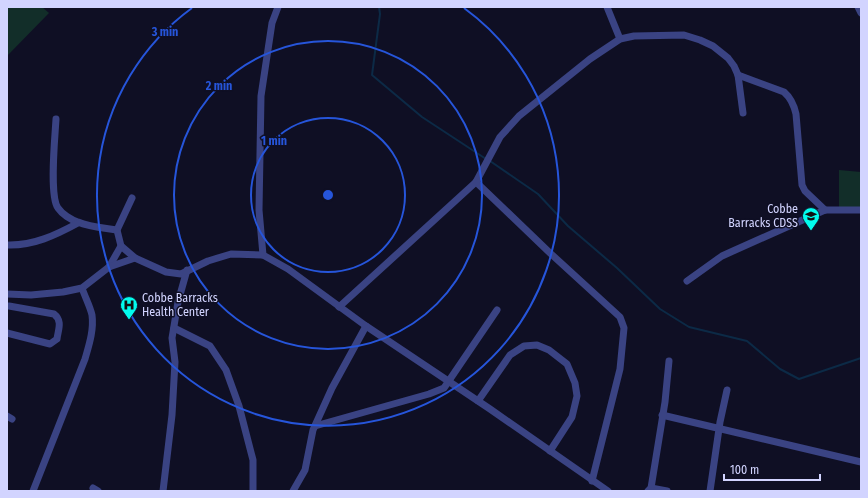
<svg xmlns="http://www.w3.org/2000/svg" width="868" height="498" font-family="'Fira Sans Condensed',sans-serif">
  <rect width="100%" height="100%" fill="#0f0f24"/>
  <g fill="#122e29">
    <polygon points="7,7 42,7 49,13 7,56"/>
    <polygon points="839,170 861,172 861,211 839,211"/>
  </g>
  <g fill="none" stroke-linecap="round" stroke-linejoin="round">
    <g stroke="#0c2a46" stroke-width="2">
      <polyline points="379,7 380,14 372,75 422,117 486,159"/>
      <polyline points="490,161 538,194 568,226 617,268 660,309 689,327 747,341 780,369 799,379 861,358"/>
    </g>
    <g stroke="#3a4383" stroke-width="7">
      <polyline points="607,7 620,39"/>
      <polyline points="858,7 861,13"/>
      <path d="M738 75 784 92C791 98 794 105 796 114L802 185 805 191 825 210"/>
      <path d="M56 119C55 137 49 196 58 208 62 214 71 220 78 222 89 227 104 228 117 230"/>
      <polyline points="476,182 550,253 620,317 624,328 620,369 592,481"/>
      <polyline points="132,198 117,230 121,246 135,258 166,272 181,274 208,261 231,254 263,255 288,269 366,326 490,409 608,491"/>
      <path d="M7 245C33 246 56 235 78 223"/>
      <polyline points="263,255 259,210 261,96 272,23 278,7"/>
      <polyline points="109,267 121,246"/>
      <polyline points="687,281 722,256 733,251 825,210 861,210"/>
      <polyline points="7,294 31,295 63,292 82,288 109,267 135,258"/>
      <polyline points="339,307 476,182 500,137 519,116 590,59 620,39 634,36 684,35 700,40 713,46 728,58 734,66 738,75 743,113"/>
      <polyline points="174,328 210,346 226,370 239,406 253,460 253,491"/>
      <path d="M7 333 50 344 57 339C58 330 63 321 54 314L9 306"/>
      <polyline points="478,401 510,355 524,346 537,345 549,350 567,364 575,383 577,396 572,417 550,451"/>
      <polyline points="662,415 861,462"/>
      <polyline points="7,416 12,419"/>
      <polyline points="315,426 429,394 444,388 497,310"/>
      <polyline points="93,488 98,491"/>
      <polyline points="651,488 667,491"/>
      <path d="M33 491 85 359C89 345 94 330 92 315 90 306 85 297 82 288"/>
      <polyline points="163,491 172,415 175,362 172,338 178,302 187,270"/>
      <polyline points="293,491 305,470 313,430 332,388 366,326"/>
      <polyline points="648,491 651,488 665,402 669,361"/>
      <polyline points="710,491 720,422 727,390"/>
    </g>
  </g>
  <g fill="none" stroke="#2655da" stroke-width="2">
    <circle cx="328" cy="195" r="77"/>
    <circle cx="328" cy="195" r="154"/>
    <path d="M464 8A231 231 0 1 1 192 8"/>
  </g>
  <defs>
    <g id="school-pin" transform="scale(0.9)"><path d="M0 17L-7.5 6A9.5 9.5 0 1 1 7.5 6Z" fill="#02fced" stroke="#0f0f24"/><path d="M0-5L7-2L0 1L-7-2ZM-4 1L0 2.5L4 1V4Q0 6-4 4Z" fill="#111"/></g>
    <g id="hospital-pin" transform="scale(0.9)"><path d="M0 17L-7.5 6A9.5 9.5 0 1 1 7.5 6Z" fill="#02fced" stroke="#0f0f24"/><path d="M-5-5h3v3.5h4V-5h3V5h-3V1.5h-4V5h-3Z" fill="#111"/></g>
  </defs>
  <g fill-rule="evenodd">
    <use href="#school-pin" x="811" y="216"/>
    <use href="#hospital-pin" x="129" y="305"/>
  </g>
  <g text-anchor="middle" stroke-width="3" stroke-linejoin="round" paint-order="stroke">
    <g font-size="12" fill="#d2d4ff" stroke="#0f0f24" text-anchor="end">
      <text x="798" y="213">Cobbe<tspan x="798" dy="14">Barracks CDSS</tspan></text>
      <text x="142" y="302" text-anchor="start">Cobbe Barracks<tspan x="142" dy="14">Health Center</tspan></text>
    </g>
  </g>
  <circle cx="328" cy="195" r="6" fill="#2655da" stroke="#0f0f24" stroke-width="2"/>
  <g font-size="12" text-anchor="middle" font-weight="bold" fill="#2655da" stroke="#0f0f24" stroke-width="3" stroke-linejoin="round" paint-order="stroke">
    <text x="165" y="36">3 min</text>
    <text x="219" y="90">2 min</text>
    <text x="274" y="145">1 min</text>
  </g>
  <rect width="868" height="498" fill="none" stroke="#d2d4ff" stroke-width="16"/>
  <path d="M724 474v6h96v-6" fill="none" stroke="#d2d4ff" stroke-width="2"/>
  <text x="730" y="474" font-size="12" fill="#d2d4ff" stroke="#0f0f24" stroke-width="3" paint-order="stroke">100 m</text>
</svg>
